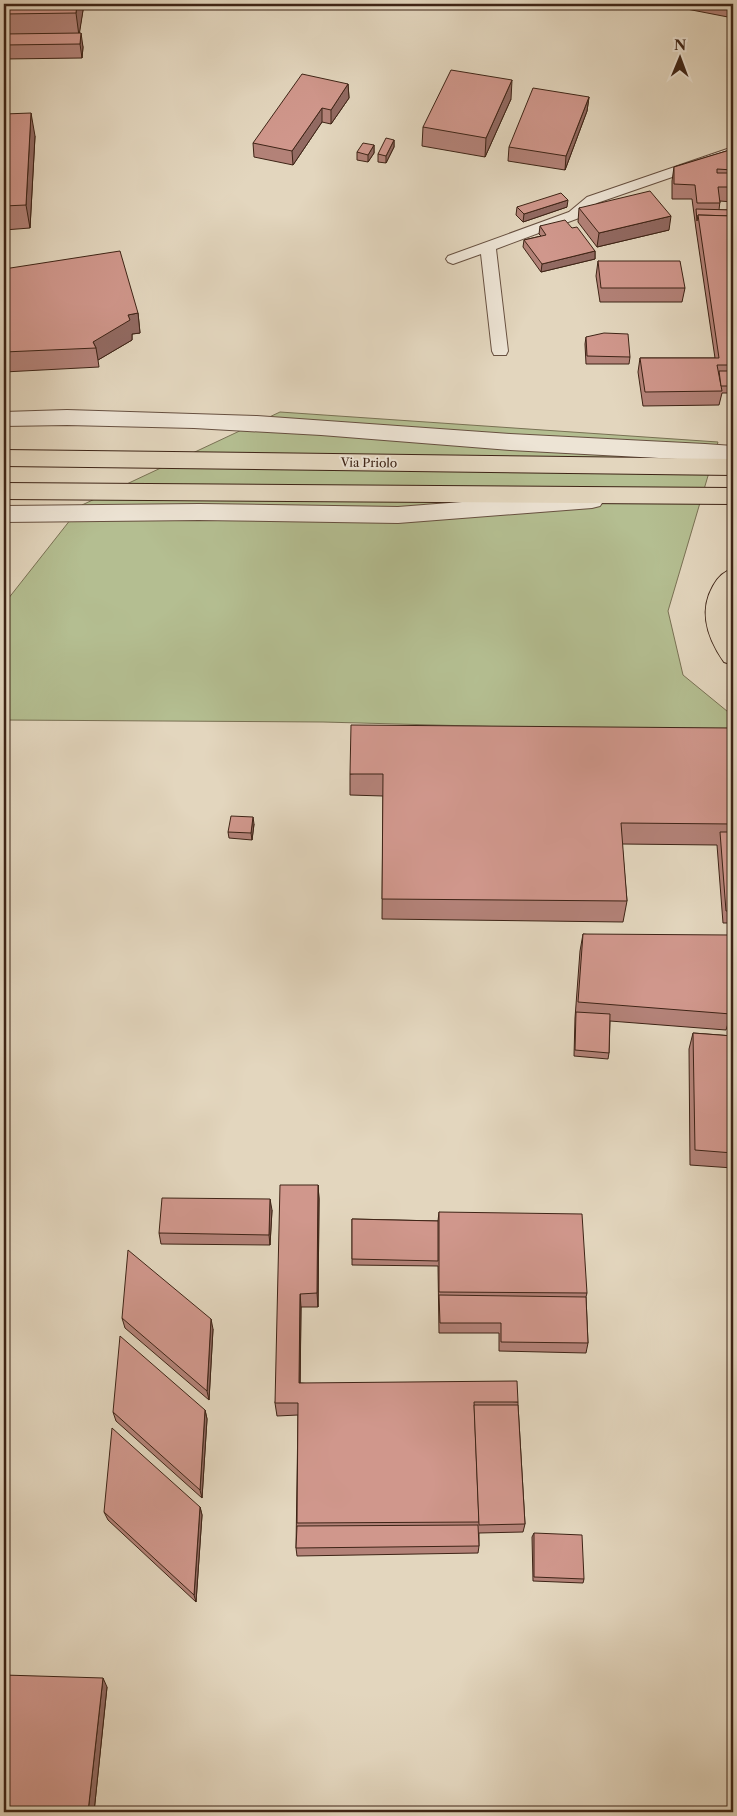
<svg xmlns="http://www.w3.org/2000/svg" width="737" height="1816" font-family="'Libre Caslon Text',serif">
  <rect width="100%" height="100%" fill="#e3d6be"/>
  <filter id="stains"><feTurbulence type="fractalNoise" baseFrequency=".004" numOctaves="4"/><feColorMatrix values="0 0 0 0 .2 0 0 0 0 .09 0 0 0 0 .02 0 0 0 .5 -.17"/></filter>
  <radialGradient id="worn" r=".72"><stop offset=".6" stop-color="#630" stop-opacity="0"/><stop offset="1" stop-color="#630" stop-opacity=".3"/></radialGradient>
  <polygon fill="#b4be91" stroke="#797154" points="280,412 718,442 668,611 683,675 733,716 733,733 323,722 4,720 4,604 82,505"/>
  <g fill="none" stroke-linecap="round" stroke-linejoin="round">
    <g stroke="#675040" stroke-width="2">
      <polygon id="service" points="733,147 733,156 597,203 579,218 496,249 508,351 506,355 494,355 492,351 481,254 453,264 448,262 446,259 448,256 569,212 587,197"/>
    </g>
    <g stroke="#675040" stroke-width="2">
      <g id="tertiary">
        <polygon points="67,410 257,416 510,434 705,444 733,446 733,462 510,450 321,435 194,428 67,425 4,426 4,412"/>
        <polygon points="592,492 600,494 604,500 600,506 592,508 398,523 199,520 4,522 4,506 199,504 398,507"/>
      </g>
    </g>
    <g stroke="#3e2416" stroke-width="2">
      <g id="primary">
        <polygon points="4,450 733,459 733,475 4,466"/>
        <polygon points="4,483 733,488 733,504 4,499"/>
        <path d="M733 569V593L729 615 733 634V665L724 662C708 639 698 612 713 586 718 577 724 571 733 569Z"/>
      </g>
    </g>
    <use href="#service" fill="#ede4d5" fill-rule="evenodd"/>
    <use href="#tertiary" fill="#ede4d5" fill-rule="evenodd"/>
    <use href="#primary" fill="#e3d6be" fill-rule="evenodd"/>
  </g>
  <g fill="#b38278" stroke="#3e2416">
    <polygon points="4,4 84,4 79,33 83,47 82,58 4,59"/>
    <polygon points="464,4 488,4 485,8"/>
    <polygon points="661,4 733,4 733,18"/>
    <polygon points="348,84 349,98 331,124 322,122 293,165 254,157 253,143"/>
    <polygon points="589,97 587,111 565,170 508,161 509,147"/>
    <polygon points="511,99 485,157 422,146 423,127"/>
    <polygon points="4,114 35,136 30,228 4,230"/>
    <polygon points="394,140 394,147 386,163 378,162 378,154"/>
    <polygon points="374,145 374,153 368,162 357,160 357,152"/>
    <polygon points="733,149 733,202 720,201 719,210 732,210 732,206 733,206 733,393 722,393 719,405 643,406 638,372 640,358 715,358 696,229 692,199 672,199 672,181 674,167"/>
    <polygon points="517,207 567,207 523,222 516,215"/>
    <polygon points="579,208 669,230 597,247 578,222"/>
    <polygon points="540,226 572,228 595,251 595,259 541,272 523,247 524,240 541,236 539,234"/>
    <polygon points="598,261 685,288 682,302 600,302 596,276"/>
    <polygon points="4,269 138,313 140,333 132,334 132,340 98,360 99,367 4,372"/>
    <polygon points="586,337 630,357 629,364 586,364 585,344"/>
    <polygon points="733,728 733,923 723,923 717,845 622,844 627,901 623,922 382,919 383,796 350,795 350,774"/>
    <polygon points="254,824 252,840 229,838 228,832"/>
    <polygon points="583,934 733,953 733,1005 731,1005 731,1014 726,1030 610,1021 609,1053 608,1059 574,1056 575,1018 580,951"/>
    <polygon points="693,1033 733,1036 733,1168 690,1165 689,1049"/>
    <polygon points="318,1185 319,1199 318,1307 301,1307 300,1383 518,1402 518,1405 525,1524 523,1532 479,1533 479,1546 478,1553 297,1556 296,1548 298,1415 277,1416 275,1403"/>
    <polygon points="272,1210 270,1245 161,1244 159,1233"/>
    <polygon points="439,1212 587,1293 586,1297 588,1343 586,1353 499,1351 499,1333 439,1333 438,1266 352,1265 352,1219 438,1221"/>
    <polygon points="122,1318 213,1329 209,1400 125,1328"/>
    <polygon points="205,1410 207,1419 202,1498 116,1421 113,1412"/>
    <polygon points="200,1507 202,1515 196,1602 108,1520 104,1512"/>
    <polygon points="534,1533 584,1579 583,1583 533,1581 532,1537"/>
    <polygon points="4,1675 107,1687 94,1812 4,1812 8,1728 4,1728"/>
  </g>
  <g fill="#926a62" stroke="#3e2416">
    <polygon points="77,4 84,4 79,36 76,13"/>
    <polygon points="81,33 83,47 82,58 80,44"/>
    <polygon points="512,80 511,99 485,157 486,138"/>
    <polygon points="348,84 349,98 331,124 331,110"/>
    <polygon points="589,97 587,111 565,170 566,156"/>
    <polygon points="322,108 322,122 293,165 292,151"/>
    <polygon points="31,113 35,136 30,228 26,205"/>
    <polygon points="394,140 394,147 386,163 386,156"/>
    <polygon points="374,145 374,153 368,162 368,155"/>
    <polygon points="568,200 567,207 523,222 524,214"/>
    <polygon points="671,216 669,230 597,247 599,233"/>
    <polygon points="595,251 595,259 541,272 542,264"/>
    <polygon points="138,313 140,333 132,334 132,340 98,360 96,348 93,342 128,315"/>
    <polygon points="253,817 254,824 252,840 251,833"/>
    <polygon points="318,1185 319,1199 318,1307 317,1293"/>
    <polygon points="270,1199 272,1210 270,1245 269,1235"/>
    <polygon points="300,1294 301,1307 300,1395 299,1383"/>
    <polygon points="211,1319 213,1329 209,1400 207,1391"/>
    <polygon points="205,1410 207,1419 202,1498 200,1490"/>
    <polygon points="200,1507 202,1515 196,1602 194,1595"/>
    <polygon points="103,1678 107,1687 94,1812 88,1812"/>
  </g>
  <g fill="#d0978c" stroke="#3e2416">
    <polygon points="4,4 77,4 76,13 4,14"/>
    <polygon points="81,33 80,44 4,45 4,34"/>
    <polygon points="451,70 512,80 486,138 423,127"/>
    <polygon points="302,74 348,84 331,110 322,108 292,151 253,143"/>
    <polygon points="533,88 589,97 566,156 509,147"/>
    <polygon points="31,113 26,205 4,206 4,114"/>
    <polygon points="386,138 394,140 386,156 378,154"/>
    <polygon points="363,143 374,145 368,155 357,152"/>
    <polygon points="733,149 733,170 717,169 717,173 733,173 733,187 718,187 720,203 697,203 695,185 674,184 674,167"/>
    <polygon points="650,191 671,216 599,233 579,208"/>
    <polygon points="561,193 568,200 524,214 517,207"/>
    <polygon points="732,206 733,206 733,216 698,215 697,221 696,209 733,210"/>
    <polygon points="698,215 733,216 733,365 717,365 722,391 645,392 640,358 719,358"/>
    <polygon points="565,220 572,228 577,227 595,251 542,264 524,240 546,235 540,226"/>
    <polygon points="120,251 138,313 128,315 130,320 93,342 96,348 4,352 4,269"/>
    <polygon points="598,261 680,261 685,288 601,288"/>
    <polygon points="604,333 628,334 630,357 587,356 586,337"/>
    <polygon points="719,371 733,371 733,386 721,386"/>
    <polygon points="351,725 733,728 733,824 621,823 627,901 382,899 383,774 350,774"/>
    <polygon points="231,816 253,817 251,833 228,832"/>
    <polygon points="720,832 733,832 733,911 726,911"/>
    <polygon points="583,934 730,935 730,953 733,953 733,988 730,988 731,1014 578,1002"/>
    <polygon points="576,1012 610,1014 609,1053 575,1050"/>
    <polygon points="693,1033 733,1036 733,1153 695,1150"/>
    <polygon points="280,1185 318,1185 317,1293 300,1294 299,1383 517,1381 518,1402 474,1402 479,1522 297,1523 298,1403 275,1403"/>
    <polygon points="162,1198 270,1199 269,1235 159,1233"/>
    <polygon points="439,1212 582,1214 587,1293 439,1292"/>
    <polygon points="352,1219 438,1221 438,1261 352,1259"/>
    <polygon points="128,1250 211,1319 207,1391 122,1318"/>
    <polygon points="439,1295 586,1297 588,1343 501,1342 501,1323 440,1323"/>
    <polygon points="120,1336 205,1410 200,1490 113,1412"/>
    <polygon points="474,1405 518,1405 525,1524 479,1525"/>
    <polygon points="112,1428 200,1507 194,1595 104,1512"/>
    <polygon points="478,1525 479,1546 296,1548 297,1526"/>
    <polygon points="534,1533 582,1535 584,1579 534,1577"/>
    <polygon points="4,1675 103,1678 88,1812 4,1812 4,1761 9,1720 4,1720"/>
  </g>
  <g text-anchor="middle" stroke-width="4" stroke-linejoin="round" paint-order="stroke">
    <g font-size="12" fill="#3e2416" stroke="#ede4d5">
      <text transform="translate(369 463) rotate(1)" y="4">Via Priolo</text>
    </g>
  </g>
  <rect width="737" height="1816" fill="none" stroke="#e3d6be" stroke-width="20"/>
  <rect x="5" y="5" width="727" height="1806" fill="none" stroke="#3e2416" stroke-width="2.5"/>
  <rect x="10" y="10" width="717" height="1796" fill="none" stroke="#3e2416"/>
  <g transform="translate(680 58) rotate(1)" stroke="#ede4d5" stroke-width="4" paint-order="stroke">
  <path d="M0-4L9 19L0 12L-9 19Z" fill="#3e2416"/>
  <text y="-8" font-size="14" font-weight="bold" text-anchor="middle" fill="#3e2416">N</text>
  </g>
  <rect width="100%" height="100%" filter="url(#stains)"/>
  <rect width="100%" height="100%" fill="url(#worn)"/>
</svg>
